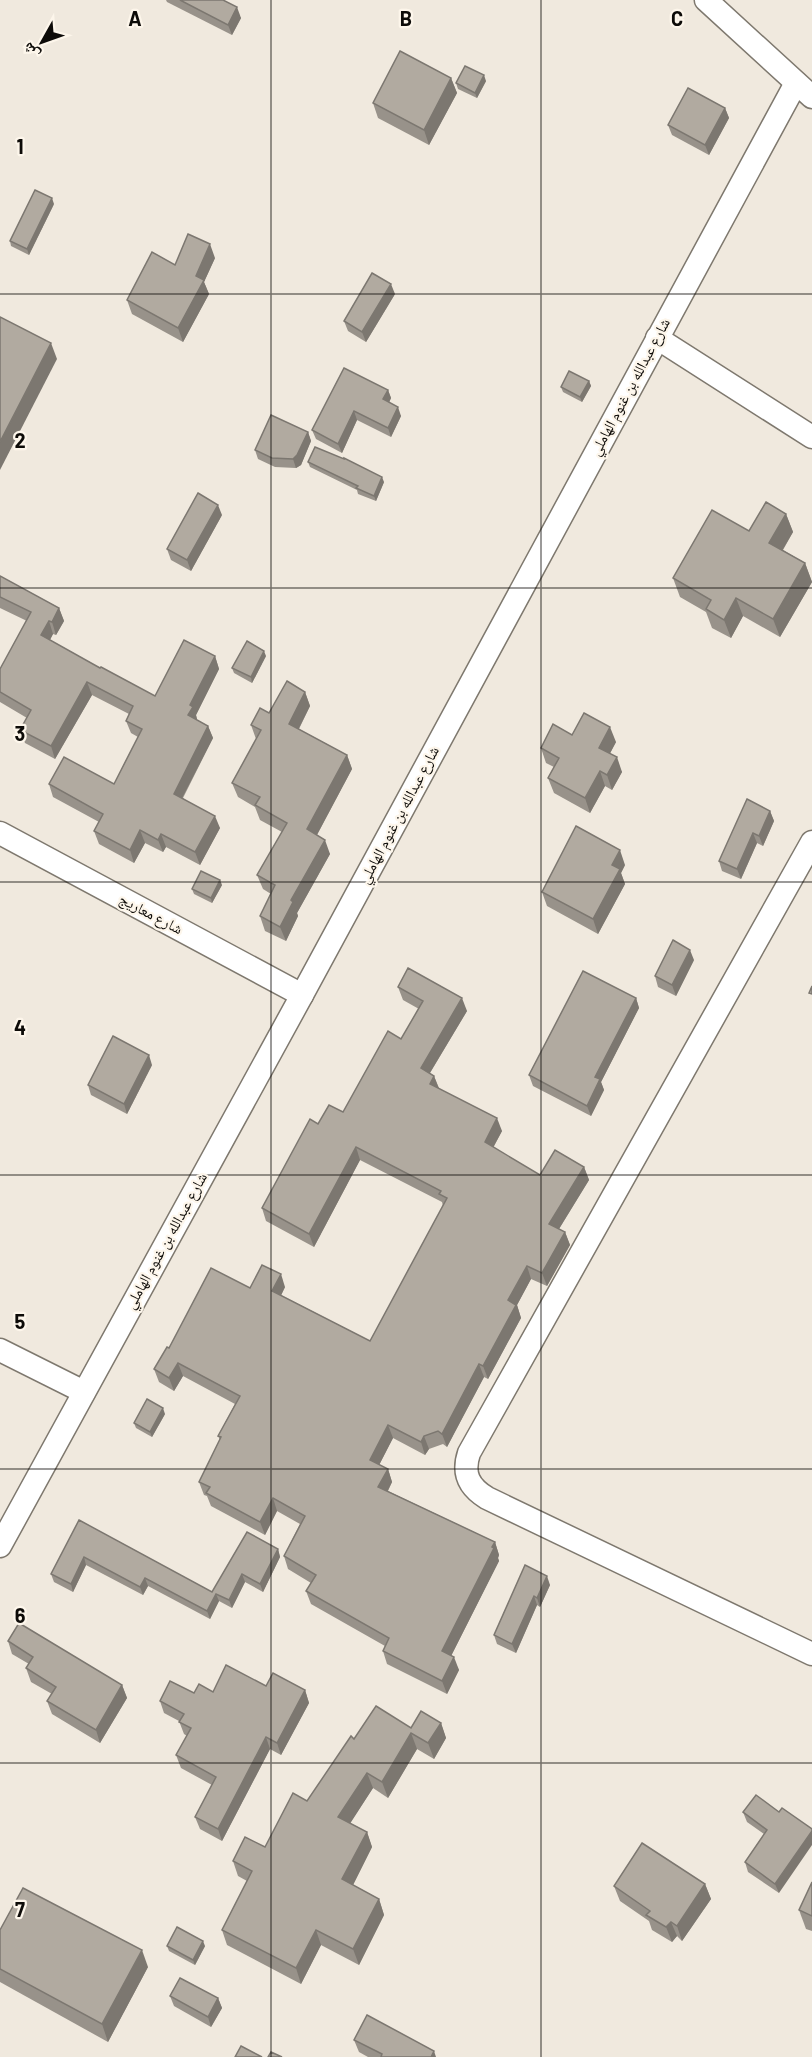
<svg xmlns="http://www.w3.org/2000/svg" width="812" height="2057" font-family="Barlow,'Noto Naskh Arabic',sans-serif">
  <rect width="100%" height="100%" fill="#f0e9de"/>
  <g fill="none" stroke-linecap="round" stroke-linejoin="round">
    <g stroke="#7e786e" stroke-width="25">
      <g id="street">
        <polyline points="706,0 812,97"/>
        <polyline points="657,338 812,437"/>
        <polyline points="0,833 302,995"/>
        <path d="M812 842 469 1453C462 1474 469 1487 487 1498L812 1654"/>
        <polyline points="0,1350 84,1392"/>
        <polyline points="0,1546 302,995 796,83"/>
      </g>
    </g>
    <use href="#street" stroke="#fff" stroke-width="22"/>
  </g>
  <g fill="#98928a">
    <polygon points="166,0 223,0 241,18 232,35 167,2"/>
    <polygon points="451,78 457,93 429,145 378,118 373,103"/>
    <polygon points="486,81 477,98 458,89 456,83"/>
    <polygon points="725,108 729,118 709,155 672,135 668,125"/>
    <polygon points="54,204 29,255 11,246 10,241"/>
    <polygon points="215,258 204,282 209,294 183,342 132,314 127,300 175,265"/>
    <polygon points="395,294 366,342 348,331 344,321"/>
    <polygon points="589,381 591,386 582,402 563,392 561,387"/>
    <polygon points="388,390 391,398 389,403 401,416 391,437 357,420 342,453 316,439 312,430"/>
    <polygon points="308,432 311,441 301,465 296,468 275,467 258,459 255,450"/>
    <polygon points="308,462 384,482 376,501 358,494 357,490 310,467"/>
    <polygon points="786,514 793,532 783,550 805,563 812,582 780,637 743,616 731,638 712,628 706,612 680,597 673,578 749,531"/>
    <polygon points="222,515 191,571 171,560 167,549"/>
    <polygon points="0,576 59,608 64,621 56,635 53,634 50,640 100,668 155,696 215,656 219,669 196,715 197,720 208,726 213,738 183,798 220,828 200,865 166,847 163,852 145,843 134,863 99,844 94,831 99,822 53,797 49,784 114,784 138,737 131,733 126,721 129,714 92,695 55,759 25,743 20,730 27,718 0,702 0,669 27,621 0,608"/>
    <polygon points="266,656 252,683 234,673 232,668"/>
    <polygon points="305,692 310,706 299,729 347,755 352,769 317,835 330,854 297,913 298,916 286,941 265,931 260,916 271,894 263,889 257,875 282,832 260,820 255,807 238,797 232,783 256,739 251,725"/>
    <polygon points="572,735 616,742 610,753 622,772 612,790 605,786 590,813 554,793 548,778 554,767 546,763 541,748"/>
    <polygon points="770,811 774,821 763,846 757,843 741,879 722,871 719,861"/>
    <polygon points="625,865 621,873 625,884 598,934 547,906 542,892"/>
    <polygon points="222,885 212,903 194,894 192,889"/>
    <polygon points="694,960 676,996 658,987 655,976"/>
    <polygon points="398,987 467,1011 430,1073 434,1076 439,1088 502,1131 493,1148 540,1175 584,1167 589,1180 559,1229 565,1232 570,1245 547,1286 531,1279 517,1305 521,1318 488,1379 484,1377 447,1447 443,1444 429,1449 425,1455 393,1438 379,1465 388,1469 392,1482 388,1491 495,1542 499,1555 498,1558 499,1561 451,1656 459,1670 447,1694 387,1664 383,1651 385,1646 311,1604 306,1591 311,1583 288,1569 284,1556 300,1524 277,1511 265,1535 211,1506 207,1496 204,1495 199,1482 220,1440 218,1436 235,1404 183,1376 174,1391 159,1382 154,1369 169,1348 250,1288 285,1287 281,1295 370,1341 443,1206 442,1202 360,1160 314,1247 266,1221 262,1208 318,1124 343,1112 401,1039 419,1009 403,1000"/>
    <polygon points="636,998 639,1008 601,1082 604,1090 591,1116 533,1086 529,1075"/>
    <polygon points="152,1065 127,1114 91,1095 88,1085"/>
    <polygon points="165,1414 152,1437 136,1428 134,1423"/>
    <polygon points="79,1520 212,1592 278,1549 280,1557 263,1592 245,1582 232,1608 219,1601 210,1619 148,1586 143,1595 86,1565 73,1592 54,1582 51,1574"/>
    <polygon points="525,1565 550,1585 540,1607 537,1605 516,1653 497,1644 494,1635"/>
    <polygon points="8,1641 122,1685 127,1698 100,1743 52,1714 47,1701 52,1694 31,1682 26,1668 29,1664 12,1654"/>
    <polygon points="266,1686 305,1690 309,1703 281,1755 270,1749 222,1841 200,1829 195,1817 212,1785 181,1768 176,1755 187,1736 184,1734 179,1721 164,1713 160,1701 194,1693"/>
    <polygon points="441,1723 446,1738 434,1759 417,1749 388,1798 373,1788 350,1823 367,1832 372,1847 353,1885 379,1899 384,1915 359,1965 321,1945 301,1984 227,1945 222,1930 247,1881 238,1876 233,1861 265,1847 307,1801 354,1739"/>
    <polygon points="743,1812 779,1812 779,1893 748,1872 745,1862 764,1834 747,1822"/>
    <polygon points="812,1882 812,1931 806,1929 799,1910"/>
    <polygon points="705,1884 711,1899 682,1941 677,1936 672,1942 652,1930 649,1921 620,1901 614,1886"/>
    <polygon points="0,1930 148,1967 108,2042 0,1982"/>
    <polygon points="167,1946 205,1946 195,1965 169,1951"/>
    <polygon points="170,1996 218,1998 222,2008 211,2027 174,2006"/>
    <polygon points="354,2040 436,2057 368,2057 359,2052"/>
  </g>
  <g fill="#7c7770">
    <polygon points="237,7 241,18 232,35 228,25"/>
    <polygon points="484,75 486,81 477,98 475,93"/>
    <polygon points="451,78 457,93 429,145 424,130"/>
    <polygon points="725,108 729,118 709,155 705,145"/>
    <polygon points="52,198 54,204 29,255 27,249"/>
    <polygon points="210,244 215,258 204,282 209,294 183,342 178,328 196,276"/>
    <polygon points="391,284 395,294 366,342 362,332"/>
    <polygon points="51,343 57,359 0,470 0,442"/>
    <polygon points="589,381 591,386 582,402 580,397"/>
    <polygon points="388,390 391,398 386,408 383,399"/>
    <polygon points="398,407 401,416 391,437 388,428"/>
    <polygon points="354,411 357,420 342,453 338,444"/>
    <polygon points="308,432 311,441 301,465 296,468 293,459"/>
    <polygon points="382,477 384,482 376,501 374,496"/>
    <polygon points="218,505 222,515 191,571 187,560"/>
    <polygon points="786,514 793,532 776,561 769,543"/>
    <polygon points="805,563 812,582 780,637 773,619"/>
    <polygon points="736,598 743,616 731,638 724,620"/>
    <polygon points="59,608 64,621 56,635 52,622"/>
    <polygon points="49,621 53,634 46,647 41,635"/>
    <polygon points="264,651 266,656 252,683 251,677"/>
    <polygon points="215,656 219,669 196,715 197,719 193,728 188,715 190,705"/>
    <polygon points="87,682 92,695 55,759 51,746"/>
    <polygon points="305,692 310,706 294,738 289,724"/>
    <polygon points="208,726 213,738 178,806 174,794"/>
    <polygon points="610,727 616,742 605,763 599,748"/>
    <polygon points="347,755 352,769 312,844 307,829"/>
    <polygon points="617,757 622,772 612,790 607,775"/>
    <polygon points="600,771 605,786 590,813 585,798"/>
    <polygon points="770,811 774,821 763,846 759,836"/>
    <polygon points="215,816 220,828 200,865 195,852"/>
    <polygon points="140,830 145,843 134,863 130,850"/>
    <polygon points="753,833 757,843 741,879 737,869"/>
    <polygon points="161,834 166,847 163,852 158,840"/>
    <polygon points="325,840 330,854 297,913 298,916 286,941 280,927 291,900"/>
    <polygon points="620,850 625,865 621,873 625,884 598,934 593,919 612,865"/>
    <polygon points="220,880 222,885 212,903 211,898"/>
    <polygon points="690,950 694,960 676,996 672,985"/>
    <polygon points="462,998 467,1011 425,1081 421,1068"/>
    <polygon points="636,998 639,1008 601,1082 604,1090 591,1116 587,1106 595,1077"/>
    <polygon points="149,1055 152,1065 127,1114 124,1104"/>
    <polygon points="434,1076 439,1089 430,1084"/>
    <polygon points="497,1118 502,1131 489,1155 485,1142"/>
    <polygon points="356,1147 360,1160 314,1247 309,1234"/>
    <polygon points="584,1167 589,1180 554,1237 549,1224"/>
    <polygon points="565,1232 570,1245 547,1286 542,1273"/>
    <polygon points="527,1266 531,1279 517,1305 521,1318 488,1379 483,1366 508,1300"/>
    <polygon points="281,1274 285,1287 277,1304 272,1291"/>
    <polygon points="178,1363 183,1376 174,1391 169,1378"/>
    <polygon points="479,1364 484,1377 447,1447 442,1434"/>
    <polygon points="163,1408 165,1414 152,1437 150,1432"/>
    <polygon points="388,1425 393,1438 375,1473 370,1460"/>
    <polygon points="424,1436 429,1449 425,1455 421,1442"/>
    <polygon points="388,1469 392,1482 383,1500 378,1487"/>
    <polygon points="273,1498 277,1511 265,1535 260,1522"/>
    <polygon points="495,1542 499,1555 498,1558 499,1561 447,1664 442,1651"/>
    <polygon points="278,1549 280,1557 263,1592 260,1584"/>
    <polygon points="84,1557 86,1565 73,1592 71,1584"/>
    <polygon points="242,1574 245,1582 232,1608 229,1600"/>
    <polygon points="547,1576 550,1585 540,1607 537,1598"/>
    <polygon points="145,1578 148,1586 143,1595 140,1587"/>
    <polygon points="216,1594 219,1601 210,1619 207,1611"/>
    <polygon points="534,1596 537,1605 516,1653 512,1644"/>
    <polygon points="454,1657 459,1670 447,1694 442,1681"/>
    <polygon points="122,1685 127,1698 100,1743 96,1730"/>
    <polygon points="305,1690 309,1703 281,1755 277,1743"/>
    <polygon points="441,1723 446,1738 434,1759 428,1743"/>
    <polygon points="411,1733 417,1749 388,1798 382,1782"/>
    <polygon points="266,1737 270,1749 222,1841 218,1829"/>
    <polygon points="367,1773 373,1788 344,1833 338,1817"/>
    <polygon points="812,1831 812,1845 779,1893 775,1884"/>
    <polygon points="367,1832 372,1847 348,1895 342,1879"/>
    <polygon points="705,1884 711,1899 682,1941 677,1926"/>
    <polygon points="379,1899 384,1915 359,1965 353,1949"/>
    <polygon points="671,1922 677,1936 672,1942 666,1927"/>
    <polygon points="316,1930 321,1945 301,1984 296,1968"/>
    <polygon points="203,1941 205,1946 195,1965 193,1960"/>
    <polygon points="142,1950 148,1967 108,2042 102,2024"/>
    <polygon points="218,1998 222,2008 211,2027 208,2017"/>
    <polygon points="434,2051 436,2057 431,2057"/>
  </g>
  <g fill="#b1aaa0" stroke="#7c7770" stroke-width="1.5">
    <polygon points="180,0 223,0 237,7 228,25"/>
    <polygon points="400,51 451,78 424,130 373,103"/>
    <polygon points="465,66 484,75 475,93 456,83"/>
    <polygon points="688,88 725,108 705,145 668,125"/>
    <polygon points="35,190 52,198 27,249 10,241"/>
    <polygon points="188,234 210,244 196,276 204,280 178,328 127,300 152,252 175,265"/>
    <polygon points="372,273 391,284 362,332 344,321"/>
    <polygon points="0,317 51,343 0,442"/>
    <polygon points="344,368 388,390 383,399 398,407 388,428 354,411 338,444 312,430"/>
    <polygon points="569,371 589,381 580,397 561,387"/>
    <polygon points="271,415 308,432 297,455 293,459 272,458 255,450"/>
    <polygon points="315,447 344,459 344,458 382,477 374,496 356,488 358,486 308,462"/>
    <polygon points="198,493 218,505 187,560 167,549"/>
    <polygon points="766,502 786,514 769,543 805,563 773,619 736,598 724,620 706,609 711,600 673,578 712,510 749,531"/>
    <polygon points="0,576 59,608 52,622 49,621 41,635 100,668 101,667 155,696 184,640 215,656 190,705 193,707 188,715 208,726 174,794 215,816 195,852 161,834 158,840 140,830 130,850 94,831 103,814 49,784 64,757 114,784 142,729 126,721 133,706 87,682 51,746 20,730 31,710 0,692 0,669 31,612 0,597"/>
    <polygon points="247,641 264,651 251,677 232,668"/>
    <polygon points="287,681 305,692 289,724 347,755 307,829 325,840 291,900 293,902 280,927 260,916 275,885 257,875 287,823 255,805 260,797 232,783 261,730 251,725 260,708 269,713"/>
    <polygon points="584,713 610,727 599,748 617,757 607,775 600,771 585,798 548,778 559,758 541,748 553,724 572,735"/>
    <polygon points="747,799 770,811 759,836 753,833 737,869 719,861"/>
    <polygon points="576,826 620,850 612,865 620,869 593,919 542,892"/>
    <polygon points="201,871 220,880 211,898 192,889"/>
    <polygon points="673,940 690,950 672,985 655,976"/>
    <polygon points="408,968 462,998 421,1068 434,1076 430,1084 497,1118 485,1142 540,1175 555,1150 584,1167 549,1224 565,1232 542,1273 527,1266 508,1300 516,1305 483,1366 479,1364 442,1434 438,1431 424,1436 421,1442 388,1425 370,1460 388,1469 378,1487 495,1542 492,1547 494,1548 442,1651 454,1657 442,1681 383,1651 389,1638 306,1591 316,1575 284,1556 305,1516 273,1498 260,1522 206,1493 210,1487 199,1482 221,1437 218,1436 240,1396 178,1363 169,1378 154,1369 167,1347 169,1348 211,1268 250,1288 262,1265 281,1274 272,1291 370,1341 447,1198 439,1194 441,1191 356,1147 309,1234 262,1208 310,1119 318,1124 329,1105 343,1112 388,1031 401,1039 423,1001 398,987"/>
    <polygon points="583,971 636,998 595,1077 600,1079 587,1106 529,1075"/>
    <polygon points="812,986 812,994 809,993"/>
    <polygon points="113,1036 149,1055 124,1104 88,1085"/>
    <polygon points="147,1399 163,1408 150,1432 134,1423"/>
    <polygon points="79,1520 212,1592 247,1532 278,1549 260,1584 242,1574 229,1600 216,1594 207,1611 145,1578 140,1587 84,1557 71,1584 51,1574"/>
    <polygon points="525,1565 547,1576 537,1598 534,1596 512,1644 494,1635"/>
    <polygon points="19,1623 122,1685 96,1730 47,1701 56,1687 26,1668 33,1657 8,1641"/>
    <polygon points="226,1665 266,1686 273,1673 305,1690 277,1743 266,1737 218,1829 195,1817 216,1777 176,1755 191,1728 179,1722 184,1714 160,1701 170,1681 194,1693 199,1684 213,1692"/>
    <polygon points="376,1706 411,1728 421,1711 441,1723 428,1743 411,1733 382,1782 367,1773 338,1817 367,1832 342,1879 379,1899 353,1949 316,1930 296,1968 222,1930 252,1871 233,1861 245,1837 265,1847 293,1793 307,1801 351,1736 354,1739"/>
    <polygon points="756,1795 779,1812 782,1808 812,1829 812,1831 775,1884 745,1862 767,1830 743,1812"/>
    <polygon points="642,1843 705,1884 677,1926 671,1922 666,1927 646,1915 650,1911 614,1886"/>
    <polygon points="812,1882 812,1916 799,1910"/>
    <polygon points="23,1888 142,1950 102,2024 0,1969 0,1930"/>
    <polygon points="177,1927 203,1941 193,1960 167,1946"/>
    <polygon points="180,1978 218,1998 208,2017 170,1996"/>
    <polygon points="367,2015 434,2051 431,2057 381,2057 382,2054 354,2040"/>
    <polygon points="241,2046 262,2057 235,2057"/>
    <polygon points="271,2052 282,2057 268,2057"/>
  </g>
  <path fill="none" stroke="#0d0b08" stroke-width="1.5" stroke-opacity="0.55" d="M271 0V2057M541 0V2057M0 294H812M0 588H812M0 882H812M0 1175H812M0 1469H812M0 1763H812"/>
  <g text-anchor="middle" stroke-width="4.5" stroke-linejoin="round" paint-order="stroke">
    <g font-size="15" fill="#0d0b08" stroke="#fdf6eb">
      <text transform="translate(630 387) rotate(-62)" y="5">شارع عبدالله بن غنوم الهاملي</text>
      <text transform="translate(399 815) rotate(-62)" y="5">شارع عبدالله بن غنوم الهاملي</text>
      <text transform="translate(151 914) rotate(28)" y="5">شارع معاريج</text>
      <text transform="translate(166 1241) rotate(-61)" y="5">شارع عبدالله بن غنوم الهاملي</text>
    </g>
  </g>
  <g font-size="20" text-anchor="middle" font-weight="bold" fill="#0d0b08" stroke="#fdf6eb" stroke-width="4.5" stroke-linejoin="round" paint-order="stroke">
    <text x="135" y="26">A</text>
    <text x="406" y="26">B</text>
    <text x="677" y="26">C</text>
    <text x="20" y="154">1</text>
    <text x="20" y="448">2</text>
    <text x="20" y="741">3</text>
    <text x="20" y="1035">4</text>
    <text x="20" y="1329">5</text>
    <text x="20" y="1623">6</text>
    <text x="20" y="1917">7</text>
  </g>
  <g transform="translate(42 42) rotate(230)" stroke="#fdf6eb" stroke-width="4.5" paint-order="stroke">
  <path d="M0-4.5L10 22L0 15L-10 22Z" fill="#0d0b08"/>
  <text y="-9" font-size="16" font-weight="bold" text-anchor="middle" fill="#0d0b08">ش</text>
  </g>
</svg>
